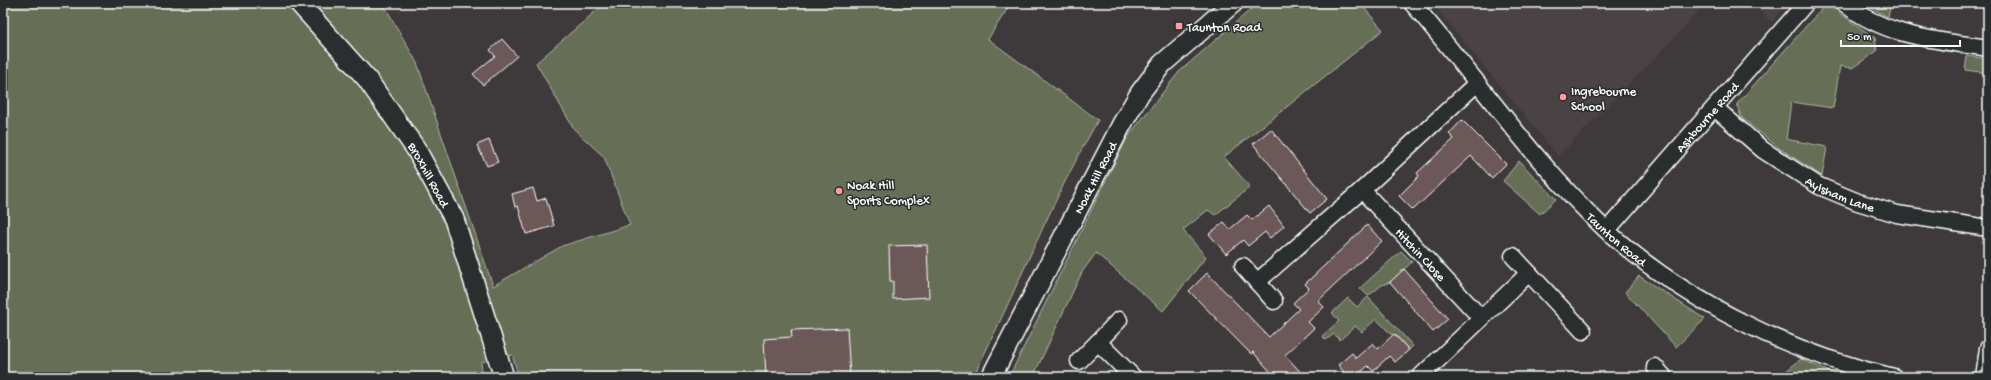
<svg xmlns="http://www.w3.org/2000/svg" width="1991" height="380" font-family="'Gochi Hand',sans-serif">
  <rect width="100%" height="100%" fill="#3e3a3b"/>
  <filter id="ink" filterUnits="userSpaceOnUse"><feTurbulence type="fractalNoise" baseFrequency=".025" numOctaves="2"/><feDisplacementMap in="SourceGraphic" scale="8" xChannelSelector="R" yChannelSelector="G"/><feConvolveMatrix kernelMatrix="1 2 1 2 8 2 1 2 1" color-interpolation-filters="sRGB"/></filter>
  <g filter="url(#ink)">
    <g fill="#4c4344">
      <polygon points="1434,3 1706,3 1655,58 1558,156 1433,4"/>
      <polygon points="1750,3 1788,3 1772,22"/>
    </g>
    <g fill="#666e54" stroke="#b2b6aa">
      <path d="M3 3H383L417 63 493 286 562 246 630 225 604 157 574 129 536 63 605 3H1011L988 39 1098 120C1050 203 1016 292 973 377H519L512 355 481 362 483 377H3Z"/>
      <polygon points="1258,3 1360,3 1383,30 1224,157 1250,187 1215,215 1208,210 1183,230 1206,257 1163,311 1096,253 1082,272 1033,377 1009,377 1127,138 1179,72"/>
      <polygon points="1862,3 1891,3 1888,17"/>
      <polygon points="1828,5 1875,38 1877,51 1852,68 1840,66 1833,108 1791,102 1786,139 1827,147 1822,176 1779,148 1741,117 1737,104 1824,6"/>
      <polygon points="1967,56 1988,59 1988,73 1965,70"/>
      <polygon points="1519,161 1556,199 1540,214 1503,181"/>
      <polygon points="1401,251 1412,262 1390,282 1382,285 1368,296 1360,288"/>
      <polygon points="1639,276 1705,319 1676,347 1625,292"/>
      <polygon points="1368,297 1413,346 1409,350 1395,334 1393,336 1376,319 1362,332 1355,326 1340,340 1334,334 1326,340 1322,336 1339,321 1332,313 1348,298 1357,307"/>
      <polygon points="1801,359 1834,374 1835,377 1792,377 1785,372"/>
    </g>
    <g fill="#6c5959" stroke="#fff">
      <polygon points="502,39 517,56 483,85 473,74 495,56 490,50"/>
      <polygon points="1462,120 1506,164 1492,178 1471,156 1413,210 1399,196 1419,176 1417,173 1454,139 1449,134"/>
      <polygon points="1271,129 1327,199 1310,213 1253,144"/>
      <polygon points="489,140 498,162 487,166 477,145"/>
      <polygon points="533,188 537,201 546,198 554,226 526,234 518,206 515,207 512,194"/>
      <polygon points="1269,206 1284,226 1270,238 1265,232 1248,246 1243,240 1226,254 1209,234 1224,222 1230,229 1247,215 1252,220"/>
      <polygon points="1367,225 1382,241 1318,301 1324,307 1308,322 1314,328 1285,355 1305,377 1275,377 1253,352 1251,354 1189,291 1207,273 1269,337 1299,309 1293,303 1309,288 1305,284"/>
      <polygon points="927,245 929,297 893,299 893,281 890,281 889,246"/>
      <polygon points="1404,269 1448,319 1433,332 1390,282"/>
      <polygon points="847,328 850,377 766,377 764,339 792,337 791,330"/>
      <polygon points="1394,334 1409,350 1395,362 1389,356 1373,371 1368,366 1355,377 1348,377 1338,365 1352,353 1356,358 1373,343 1378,349"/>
    </g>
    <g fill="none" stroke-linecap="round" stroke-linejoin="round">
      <g stroke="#fff" stroke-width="19">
        <g id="minor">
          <path id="s1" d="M1412 3C1477 78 1533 162 1606 230 1682 300 1794 355 1894 377"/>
          <path d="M1844 3C1885 37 1937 40 1988 48"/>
          <path id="s2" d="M1715 108 1763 150 1819 186 1858 202 1897 214 1988 228"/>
          <path id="s3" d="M1362 190 1481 318"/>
          <path id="s4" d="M1607 230 1806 3"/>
          <polyline points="1513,256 1583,331"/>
          <polyline points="1243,266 1274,301"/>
          <polyline points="1257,282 1362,190 1477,83"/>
          <polyline points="1098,342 1119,320"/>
          <polyline points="1079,361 1098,342 1133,377"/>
          <polyline points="1655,367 1664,377"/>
          <polyline points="1420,377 1529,273"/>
          <polyline points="1984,377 1988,348"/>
        </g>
      </g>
      <g stroke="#fff" stroke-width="22">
        <g id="tertiary">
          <path id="s5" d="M299 3 367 79 416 149 454 219 504 377"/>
          <path id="s6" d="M991 377 1122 124 1140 93 1162 64 1233 3"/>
        </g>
      </g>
      <use href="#minor" stroke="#2a2d2e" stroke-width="16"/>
      <use href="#tertiary" stroke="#2a2d2e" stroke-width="19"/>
    </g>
  </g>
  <g fill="#ff9aa2" stroke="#2a2d2e" stroke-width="1.5">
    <rect x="1175" y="22" width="8" height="8" rx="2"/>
    <circle cx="1563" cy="97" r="4"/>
    <circle cx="839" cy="191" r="4"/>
  </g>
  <g text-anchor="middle" stroke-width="3" stroke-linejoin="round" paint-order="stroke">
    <g font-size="13" fill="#fff" stroke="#2a2d2e" text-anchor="start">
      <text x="1187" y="31">Taunton Road</text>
      <text x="1571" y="95">Ingrebourne<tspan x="1571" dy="15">School</tspan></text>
      <text x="847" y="189">Noak Hill<tspan x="847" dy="15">Sports Complex</tspan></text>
    </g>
    <g font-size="13" fill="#fff" stroke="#2a2d2e">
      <text dy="5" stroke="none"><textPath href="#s4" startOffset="151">Ashbourne Road</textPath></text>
      <text dy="5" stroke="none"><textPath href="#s5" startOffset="216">Broxhill Road</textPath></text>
      <text dy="5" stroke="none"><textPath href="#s6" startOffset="225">Noak Hill Road</textPath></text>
      <text dy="5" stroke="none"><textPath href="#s2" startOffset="153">Aylsham Lane</textPath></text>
      <text dy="5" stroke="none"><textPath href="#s1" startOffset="313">Taunton Road</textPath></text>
      <text dy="5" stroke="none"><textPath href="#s3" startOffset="87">Hitchin Close</textPath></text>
    </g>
  </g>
  <rect width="1991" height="380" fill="none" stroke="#2a2d2e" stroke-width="16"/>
  <rect x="8" y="8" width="1975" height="364" fill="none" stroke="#fff" stroke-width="1.5" filter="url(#ink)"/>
  <path d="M1841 40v6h119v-6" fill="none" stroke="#ffffff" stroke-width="2"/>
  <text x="1847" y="40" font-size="12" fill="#ffffff" stroke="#2a2d2e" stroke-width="3" paint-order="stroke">50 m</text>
</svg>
